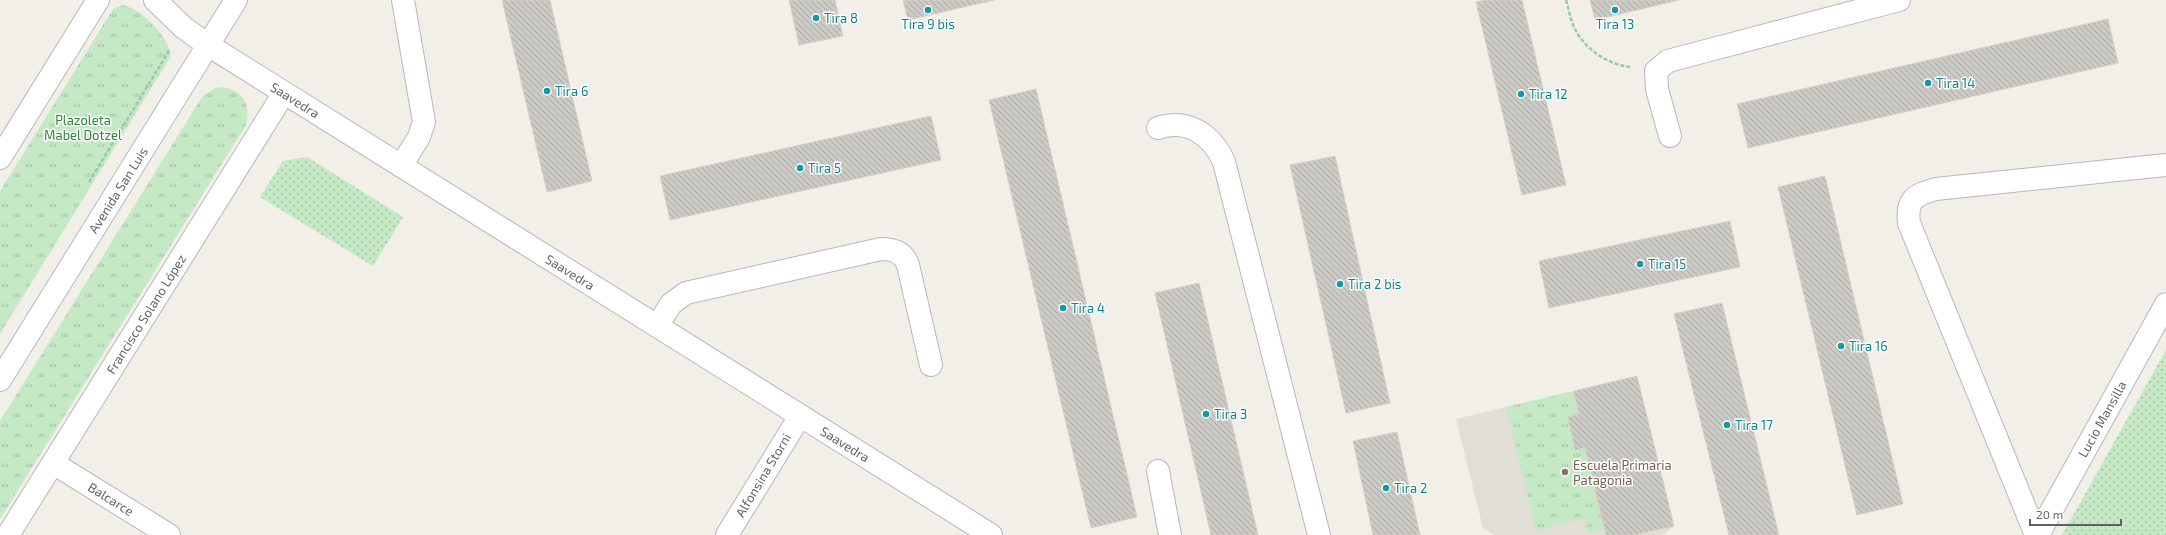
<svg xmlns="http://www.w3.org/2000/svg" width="2166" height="535" font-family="'Exo 2',sans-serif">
  <defs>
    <pattern id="grass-dots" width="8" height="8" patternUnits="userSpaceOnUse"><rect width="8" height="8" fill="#c5e8c5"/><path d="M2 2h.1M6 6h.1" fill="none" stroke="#a3c0a4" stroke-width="1.8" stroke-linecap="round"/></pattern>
    <pattern id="park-tufts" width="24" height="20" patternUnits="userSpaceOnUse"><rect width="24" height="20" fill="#c5e8c5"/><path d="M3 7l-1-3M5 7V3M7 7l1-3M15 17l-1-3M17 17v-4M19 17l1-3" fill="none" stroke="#a3c0a4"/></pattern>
    <pattern id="building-back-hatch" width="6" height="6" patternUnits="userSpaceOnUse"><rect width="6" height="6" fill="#cccac5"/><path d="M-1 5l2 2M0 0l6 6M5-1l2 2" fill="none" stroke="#a9a8a4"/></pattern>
  </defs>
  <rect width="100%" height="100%" fill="#f1efe8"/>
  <polygon fill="#e1ded6" points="1637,376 1674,526 1663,535 1495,535 1483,528 1456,419"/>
  <g fill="url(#grass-dots)">
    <polygon points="307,157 403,217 373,266 260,197 283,161"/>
    <polygon points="2166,350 2166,535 2062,535"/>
  </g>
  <g fill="url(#park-tufts)">
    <path d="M122 5C140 7 170 38 171 56L0 334V191L110 14 113 9Z"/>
    <path d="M223 87C244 91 251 105 246 125L0 519V421L202 97 215 88Z"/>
    <polygon points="1574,391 1579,415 1568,418 1575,449 1585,448 1604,529 1588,533 1585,518 1536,530 1506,407"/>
  </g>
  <g fill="url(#building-back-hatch)" stroke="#d6d1c6">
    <polygon points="502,0 550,0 592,181 547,192"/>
    <polygon points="789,0 835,0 843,36 799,45"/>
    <polygon points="903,0 994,0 908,20"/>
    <polygon points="1486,0 1522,0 1566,185 1522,195 1476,2"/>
    <polygon points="1590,0 1679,0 1595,20"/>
    <polygon points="2108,19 2118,63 1748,148 1737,104"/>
    <polygon points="1036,89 1137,517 1091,528 989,100"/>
    <polygon points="931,116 941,160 670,220 660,176"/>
    <polygon points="1335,156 1390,403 1346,413 1290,165"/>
    <polygon points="1825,176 1903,504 1857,515 1778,187"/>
    <polygon points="1730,221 1740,267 1549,308 1539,261"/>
    <polygon points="1199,283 1258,535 1211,535 1155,293"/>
    <polygon points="1722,303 1779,535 1729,535 1674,314"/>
    <polygon points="1637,376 1674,526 1634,535 1606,535 1585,448 1575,450 1568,417 1579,415 1574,391"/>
    <polygon points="1397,432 1420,535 1373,535 1353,441"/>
  </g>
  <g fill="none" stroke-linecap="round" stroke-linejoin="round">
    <g stroke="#b5b8bc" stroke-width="24">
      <g id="minor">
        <polyline points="155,0 184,28 208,45"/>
        <path d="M1158 128C1188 118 1212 135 1224 162L1319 535"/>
        <polyline points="1670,136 1657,89 1656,71 1668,61 1899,0"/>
        <polyline points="0,158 98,0"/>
        <polyline points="401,166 419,137 424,122 403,0"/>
        <path d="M657 326 671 304 686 293 881 249C894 249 904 253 908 265L931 365"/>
        <polyline points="53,463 169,535"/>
        <polyline points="1158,471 1170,535"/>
        <polyline points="8,535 284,93"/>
        <polyline points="727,535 800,416"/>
        <path d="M2036 535 1909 223C1906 199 1915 195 1936 189L2166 165"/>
      </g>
    </g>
    <g stroke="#b5b8bc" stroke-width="24">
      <g id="tertiary">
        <polyline points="208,45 991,535"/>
        <polyline points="2038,535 2166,304"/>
      </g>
    </g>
    <g stroke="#b6babf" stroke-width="24">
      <polyline id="secondary" points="0,380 236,0"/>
    </g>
    <g stroke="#9cc7a9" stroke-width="2.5" stroke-dasharray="4 2" stroke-linecap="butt">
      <path d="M1566 0C1569 9 1570 19 1574 27 1584 49 1607 64 1630 67"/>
      <polyline points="89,182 169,51"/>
    </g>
    <use href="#minor" stroke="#fff" stroke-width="22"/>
    <use href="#tertiary" stroke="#fff" stroke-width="22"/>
    <use href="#secondary" stroke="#fff" stroke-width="22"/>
  </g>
  <g fill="#0f9aa8" stroke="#fff" stroke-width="1.5">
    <circle cx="928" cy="10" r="4"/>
    <circle cx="1615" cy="10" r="4"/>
    <circle cx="816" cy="18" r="4"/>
    <circle cx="1928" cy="83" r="4"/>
    <circle cx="547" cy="91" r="4"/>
    <circle cx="1521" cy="94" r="4"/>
    <circle cx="800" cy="168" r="4"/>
    <circle cx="1640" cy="264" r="4"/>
    <circle cx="1340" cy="284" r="4"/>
    <circle cx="1063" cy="308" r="4"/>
    <circle cx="1841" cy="346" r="4"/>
    <circle cx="1206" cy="414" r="4"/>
    <circle cx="1727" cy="425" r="4"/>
    <circle cx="1386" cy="488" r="4"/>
  </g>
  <circle fill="#8d6e63" stroke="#fff" stroke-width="1.5" cx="1565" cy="472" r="4"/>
  <g text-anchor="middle" stroke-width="3" stroke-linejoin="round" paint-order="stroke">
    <g font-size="13" fill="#0d838f" stroke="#fff" text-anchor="start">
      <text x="824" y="23">Tira 8</text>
      <text x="928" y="29" text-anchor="middle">Tira 9 bis</text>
      <text x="1615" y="29" text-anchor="middle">Tira 13</text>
      <text x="1936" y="88">Tira 14</text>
      <text x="555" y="96">Tira 6</text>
      <text x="1529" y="99">Tira 12</text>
      <text x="808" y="173">Tira 5</text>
      <text x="1648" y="269">Tira 15</text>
      <text x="1348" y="289">Tira 2 bis</text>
      <text x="1071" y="313">Tira 4</text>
      <text x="1849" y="351">Tira 16</text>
      <text x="1214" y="419">Tira 3</text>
      <text x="1735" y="430">Tira 17</text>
      <text x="1394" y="493">Tira 2</text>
    </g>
    <g font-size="13" fill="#5f6368" stroke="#fff">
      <text transform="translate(295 100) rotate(32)" y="5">Saavedra</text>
      <text transform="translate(118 190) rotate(-58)" y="5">Avenida San Luis</text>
      <text transform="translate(570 272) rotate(32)" y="5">Saavedra</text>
      <text transform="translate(146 314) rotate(-58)" y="5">Francisco Solano López</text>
      <text transform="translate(2102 419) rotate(-61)" y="5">Lucio Mansilla</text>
      <text transform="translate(845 444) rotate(32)" y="5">Saavedra</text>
      <text transform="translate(763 475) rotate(-59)" y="5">Alfonsina Storni</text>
      <text transform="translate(111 499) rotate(32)" y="5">Balcarce</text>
    </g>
    <g font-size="13" fill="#348238" stroke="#fff">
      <text x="83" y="125">Plazoleta<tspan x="83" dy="15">Mabel Dotzel</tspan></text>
    </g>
    <g font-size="13" fill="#785e54" stroke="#fff" text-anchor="start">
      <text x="1573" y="470">Escuela Primaria<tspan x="1573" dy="15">Patagonia</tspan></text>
    </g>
  </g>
  <path d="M2030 519v6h91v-6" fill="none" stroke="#5f6368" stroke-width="2"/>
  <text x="2036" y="519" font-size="12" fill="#5f6368" stroke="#ffffff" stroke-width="3" paint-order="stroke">20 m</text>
</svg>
